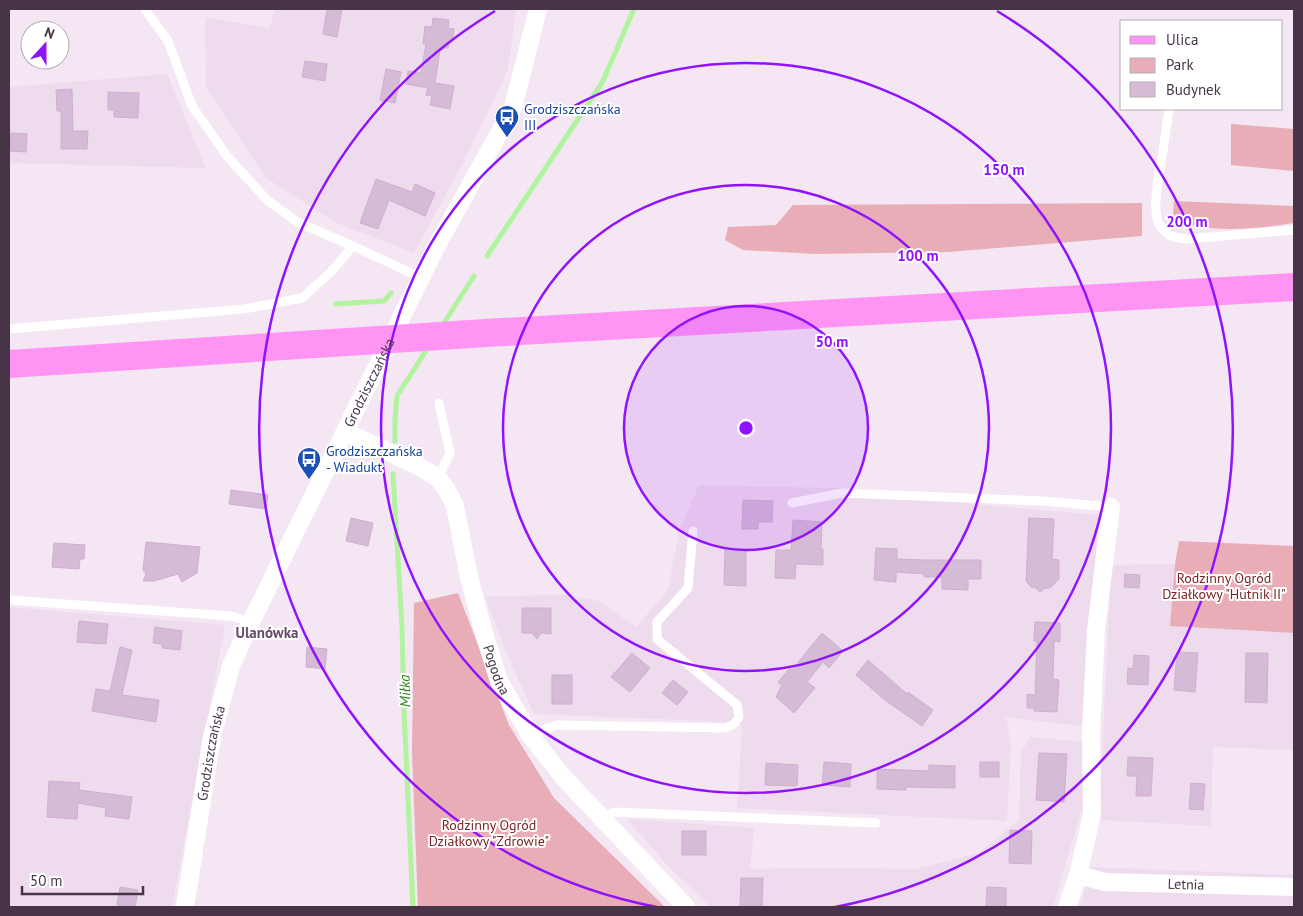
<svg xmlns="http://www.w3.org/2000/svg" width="1303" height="916" font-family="'PT Sans',sans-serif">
  <rect width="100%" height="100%" fill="#f4e6f3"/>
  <g fill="#efdbee">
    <polygon points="275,9 516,9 508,70 464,161 414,253 337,223 266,178 206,87 205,17 270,28"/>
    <polygon points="167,74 206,168 9,163 9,87"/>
    <polygon points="699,485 836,488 993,506 1099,515 1081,726 1005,717 1011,743 1007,821 737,808 742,724 707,721 534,714 506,652 485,596 565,595 599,601 636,627 668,590 680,528"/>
    <polygon points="1175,564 1171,626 1294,633 1294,750 1213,747 1211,826 1099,820 1111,565"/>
    <polygon points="9,607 225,625 172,907 9,907"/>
    <polygon points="1030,737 1084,742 1084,801 1053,907 711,907 668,866 627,819 754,828 750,869 822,868 916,869 979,853 1019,820 1021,753"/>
    <polygon points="1091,867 1294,875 1294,907 1080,907"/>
  </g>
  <g fill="#e9adb8">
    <polygon points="1231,124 1294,129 1294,171 1231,165"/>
    <path d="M1174 201 1294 206V223C1255 229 1215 233 1177 222L1173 213Z"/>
    <polygon points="1142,203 1142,236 948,252 815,254 743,250 725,240 728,227 776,225 793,205"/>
    <polygon points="1179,541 1294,546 1294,633 1170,626 1175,564"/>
    <polygon points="458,593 509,725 554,798 665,907 418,907 412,752 414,603"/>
  </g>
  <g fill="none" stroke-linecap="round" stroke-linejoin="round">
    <g stroke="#b2f3a0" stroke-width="5">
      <polyline points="487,256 602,83 634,9"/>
      <polyline points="336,304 384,301 391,293"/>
      <polyline points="442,326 474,276"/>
      <polyline points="395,441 395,419 397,396 429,346"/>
      <polyline points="393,474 402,627 404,711 413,907"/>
    </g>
  </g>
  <g fill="#d5bbd6" stroke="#d0aed1">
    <polygon points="327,9 342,9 337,37 323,34"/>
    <polygon points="433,18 449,20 448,28 454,29 452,42 449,42 448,48 443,48 443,50 440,50 435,83 454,86 450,109 430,105 432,96 426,95 428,88 406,84 408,71 421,73 426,44 423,44 425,26 432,27"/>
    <polygon points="305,61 327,64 325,81 302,77"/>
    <polygon points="386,69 401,72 395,103 380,100"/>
    <polygon points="72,89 73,131 88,131 87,149 61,149 61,111 57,111 56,90"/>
    <polygon points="108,92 139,93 138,118 114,117 114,110 108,110"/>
    <polygon points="11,133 27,134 26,152 10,151"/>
    <polygon points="376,179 412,192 415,184 435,193 425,216 389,200 378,229 360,223"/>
    <polygon points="231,490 268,495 266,509 229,504"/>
    <polygon points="743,500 773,501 772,522 758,522 758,529 742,529"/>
    <polygon points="351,518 373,523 368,546 346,541"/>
    <polygon points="1029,518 1054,519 1052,559 1059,560 1059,579 1050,588 1045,588 1040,592 1036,588 1031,587 1026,581"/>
    <polygon points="793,520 822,522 821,549 823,549 823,565 796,564 795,579 775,578 776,550 791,550"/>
    <polygon points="146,542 200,547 197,573 182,582 178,574 154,581 143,581 146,574 143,570"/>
    <polygon points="54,543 85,545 84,559 80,559 79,569 52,567"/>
    <polygon points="876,548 897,549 897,559 924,560 981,560 981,579 968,579 968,590 942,589 942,577 924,577 924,574 896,572 896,582 874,580"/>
    <polygon points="725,549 746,550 746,586 724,585"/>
    <polygon points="1125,574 1140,575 1139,588 1124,587"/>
    <polygon points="522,608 551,608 551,634 541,633 537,639 532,633 522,633"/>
    <polygon points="79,621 108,624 106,644 77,642"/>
    <polygon points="1035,622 1060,623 1060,642 1054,641 1053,679 1059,680 1057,712 1034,711 1034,708 1027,708 1027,694 1035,695 1037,641 1034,641"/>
    <polygon points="155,627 182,631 180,650 162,648 162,644 153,643"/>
    <polygon points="822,633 843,651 829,668 823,662 807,682 815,688 794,713 776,697 782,685 778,682 790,668 792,670"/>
    <polygon points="120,647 132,650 122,695 159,700 156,722 92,711 96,689 110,691"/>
    <polygon points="307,647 327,649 325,669 306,667"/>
    <polygon points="1177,652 1198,653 1195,692 1174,690"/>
    <polygon points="632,653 650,668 630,692 611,677"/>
    <polygon points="1246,653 1268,653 1267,703 1245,702"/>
    <polygon points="1134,655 1149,656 1148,685 1127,684 1128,668 1133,669"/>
    <polygon points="868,660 907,694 908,692 933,710 922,726 885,700 856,675"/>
    <rect x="552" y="675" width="20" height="29"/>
    <polygon points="673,680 688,692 677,705 662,693"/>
    <polygon points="1039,753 1067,754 1064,802 1036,800"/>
    <polygon points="1128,757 1153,758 1151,796 1136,796 1137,776 1127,776"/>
    <polygon points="824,762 851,764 850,787 822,785"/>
    <rect x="980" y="762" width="19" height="15"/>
    <polygon points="766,763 798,765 797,786 765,785"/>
    <polygon points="929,765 955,766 955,788 906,787 906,790 877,789 877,769 929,771"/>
    <polygon points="49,781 80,783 79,790 132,797 129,819 105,816 106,808 78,803 77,819 47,817"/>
    <polygon points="1191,783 1205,784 1203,810 1189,809"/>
    <polygon points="1010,830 1032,831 1031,864 1009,863"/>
    <rect x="682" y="831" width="24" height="24"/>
    <polygon points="741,878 763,878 762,907 740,907"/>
    <polygon points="120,887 138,890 135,907 117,905"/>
    <polygon points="987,887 1006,888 1006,907 986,907"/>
  </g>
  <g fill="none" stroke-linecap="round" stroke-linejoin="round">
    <g stroke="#fff" stroke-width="9">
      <path d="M1169 109C1167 123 1165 137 1163 151 1160 169 1151 208 1159 224 1166 237 1176 238 1188 239L1294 230"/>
      <polyline points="353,246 422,278"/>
      <polyline points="9,329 244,309 302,298 331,272 353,246 297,222 267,200 227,156 192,106 168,41 145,9"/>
      <polyline points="438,478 450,453 439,403"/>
      <polyline points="792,503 842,493 1044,501 1111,507"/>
      <polyline points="9,600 231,616 251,622"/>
      <polyline points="530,735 557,725 725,728 734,724 739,717 737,705 657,639 657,622 688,588 693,531"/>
      <polyline points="602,818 614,812 876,823"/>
    </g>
    <g stroke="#fff" stroke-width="18">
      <path id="s1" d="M346 432 422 468 438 478 447 490 455 506 469 577 483 630 499 681 530 735 564 778 686 907"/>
      <path id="s2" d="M1078 875 1105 882 1294 887"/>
      <path id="s3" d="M185 907 212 737 231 666 251 622 435 249 513 108 538 9"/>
      <polyline points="1067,907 1078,875 1092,814 1091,735 1096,630 1111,507"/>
    </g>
    <polyline stroke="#ff94f5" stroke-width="28" points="9,364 486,333 1294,287"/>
  </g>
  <circle cx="746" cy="428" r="122" fill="#9012ff" fill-opacity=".12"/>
  <g fill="none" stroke="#9012ff" stroke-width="2.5">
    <circle cx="746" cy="428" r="122"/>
    <circle cx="746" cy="428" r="243"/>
    <circle cx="746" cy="428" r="365"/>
    <path d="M657 907A487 487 0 0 1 495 11M997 11A487 487 0 0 1 835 907"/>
  </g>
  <defs>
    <g id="bus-pin" transform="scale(1.25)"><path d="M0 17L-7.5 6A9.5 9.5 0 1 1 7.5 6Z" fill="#1a4fb4" stroke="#fff"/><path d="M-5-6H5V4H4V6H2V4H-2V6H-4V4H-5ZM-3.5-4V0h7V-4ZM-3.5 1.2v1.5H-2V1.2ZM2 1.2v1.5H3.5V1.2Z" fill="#fff"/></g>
  </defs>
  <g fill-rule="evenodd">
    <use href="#bus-pin" x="507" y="117"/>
    <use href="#bus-pin" x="309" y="459"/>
  </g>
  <g text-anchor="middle" stroke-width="4" stroke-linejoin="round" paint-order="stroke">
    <g font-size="14" fill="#164399" stroke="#fff" text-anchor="start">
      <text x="524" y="114">Grodziszczańska<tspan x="524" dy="16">III</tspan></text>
      <text x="326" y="456">Grodziszczańska<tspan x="326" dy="16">- Wiadukt</tspan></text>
    </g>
    <g font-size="14" fill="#473547" stroke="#fff">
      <text dy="5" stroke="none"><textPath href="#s3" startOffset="561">Grodziszczańska</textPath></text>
      <text dy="5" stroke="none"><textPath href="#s1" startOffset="305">Pogodna</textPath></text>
      <text dy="5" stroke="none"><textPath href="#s3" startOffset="156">Grodziszczańska</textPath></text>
      <text dy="5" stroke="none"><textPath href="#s2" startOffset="109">Letnia</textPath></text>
    </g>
    <g font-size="14" fill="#7b2626" stroke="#fff">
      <text x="1224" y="583">Rodzinny Ogród<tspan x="1224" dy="16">Działkowy "Hutnik II"</tspan></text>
      <text x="489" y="830">Rodzinny Ogród<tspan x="489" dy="16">Działkowy "Zdrowie"</tspan></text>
    </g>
    <g font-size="15" font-weight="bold" fill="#694c6a" stroke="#fff">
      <text x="267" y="638">Ulanówka</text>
    </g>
    <g font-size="15" font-style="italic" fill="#368422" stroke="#fff">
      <text transform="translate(405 691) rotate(-92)" y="5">Miłka</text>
    </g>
  </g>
  <circle cx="746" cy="428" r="8" fill="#9012ff" stroke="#fff" stroke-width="2.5"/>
  <g font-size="15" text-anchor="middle" font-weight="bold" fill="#9012ff" stroke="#fff" stroke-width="4" stroke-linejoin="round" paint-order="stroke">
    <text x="1004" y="175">150 m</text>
    <text x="1187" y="227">200 m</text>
    <text x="918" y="261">100 m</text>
    <text x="832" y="347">50 m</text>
  </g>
  <rect width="1303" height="916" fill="none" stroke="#473547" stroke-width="20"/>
  <rect x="1120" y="20" width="162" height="90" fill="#ffffff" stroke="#b5aeb5"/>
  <rect x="1130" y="36" width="25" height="8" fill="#ff94f5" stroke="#b5aeb5"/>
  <text x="1166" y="45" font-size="15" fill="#473547">Ulica</text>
  <rect x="1130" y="58" width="25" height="15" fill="#e9adb8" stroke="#b5aeb5"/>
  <text x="1166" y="70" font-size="15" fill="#473547">Park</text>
  <rect x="1130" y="82" width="25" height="15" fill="#d5bbd6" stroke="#b5aeb5"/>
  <text x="1166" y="95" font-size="15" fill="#473547">Budynek</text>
  <g transform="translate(45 45) rotate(21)"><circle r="24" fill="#ffffff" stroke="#b5aeb5"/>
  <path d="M0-4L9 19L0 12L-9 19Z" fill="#9012ff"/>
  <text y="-8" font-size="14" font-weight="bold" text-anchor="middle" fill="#473547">N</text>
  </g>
  <path d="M22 886v8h121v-8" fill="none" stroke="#473547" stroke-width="2.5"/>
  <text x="30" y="886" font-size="15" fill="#473547" stroke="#ffffff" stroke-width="4" paint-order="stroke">50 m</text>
</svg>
